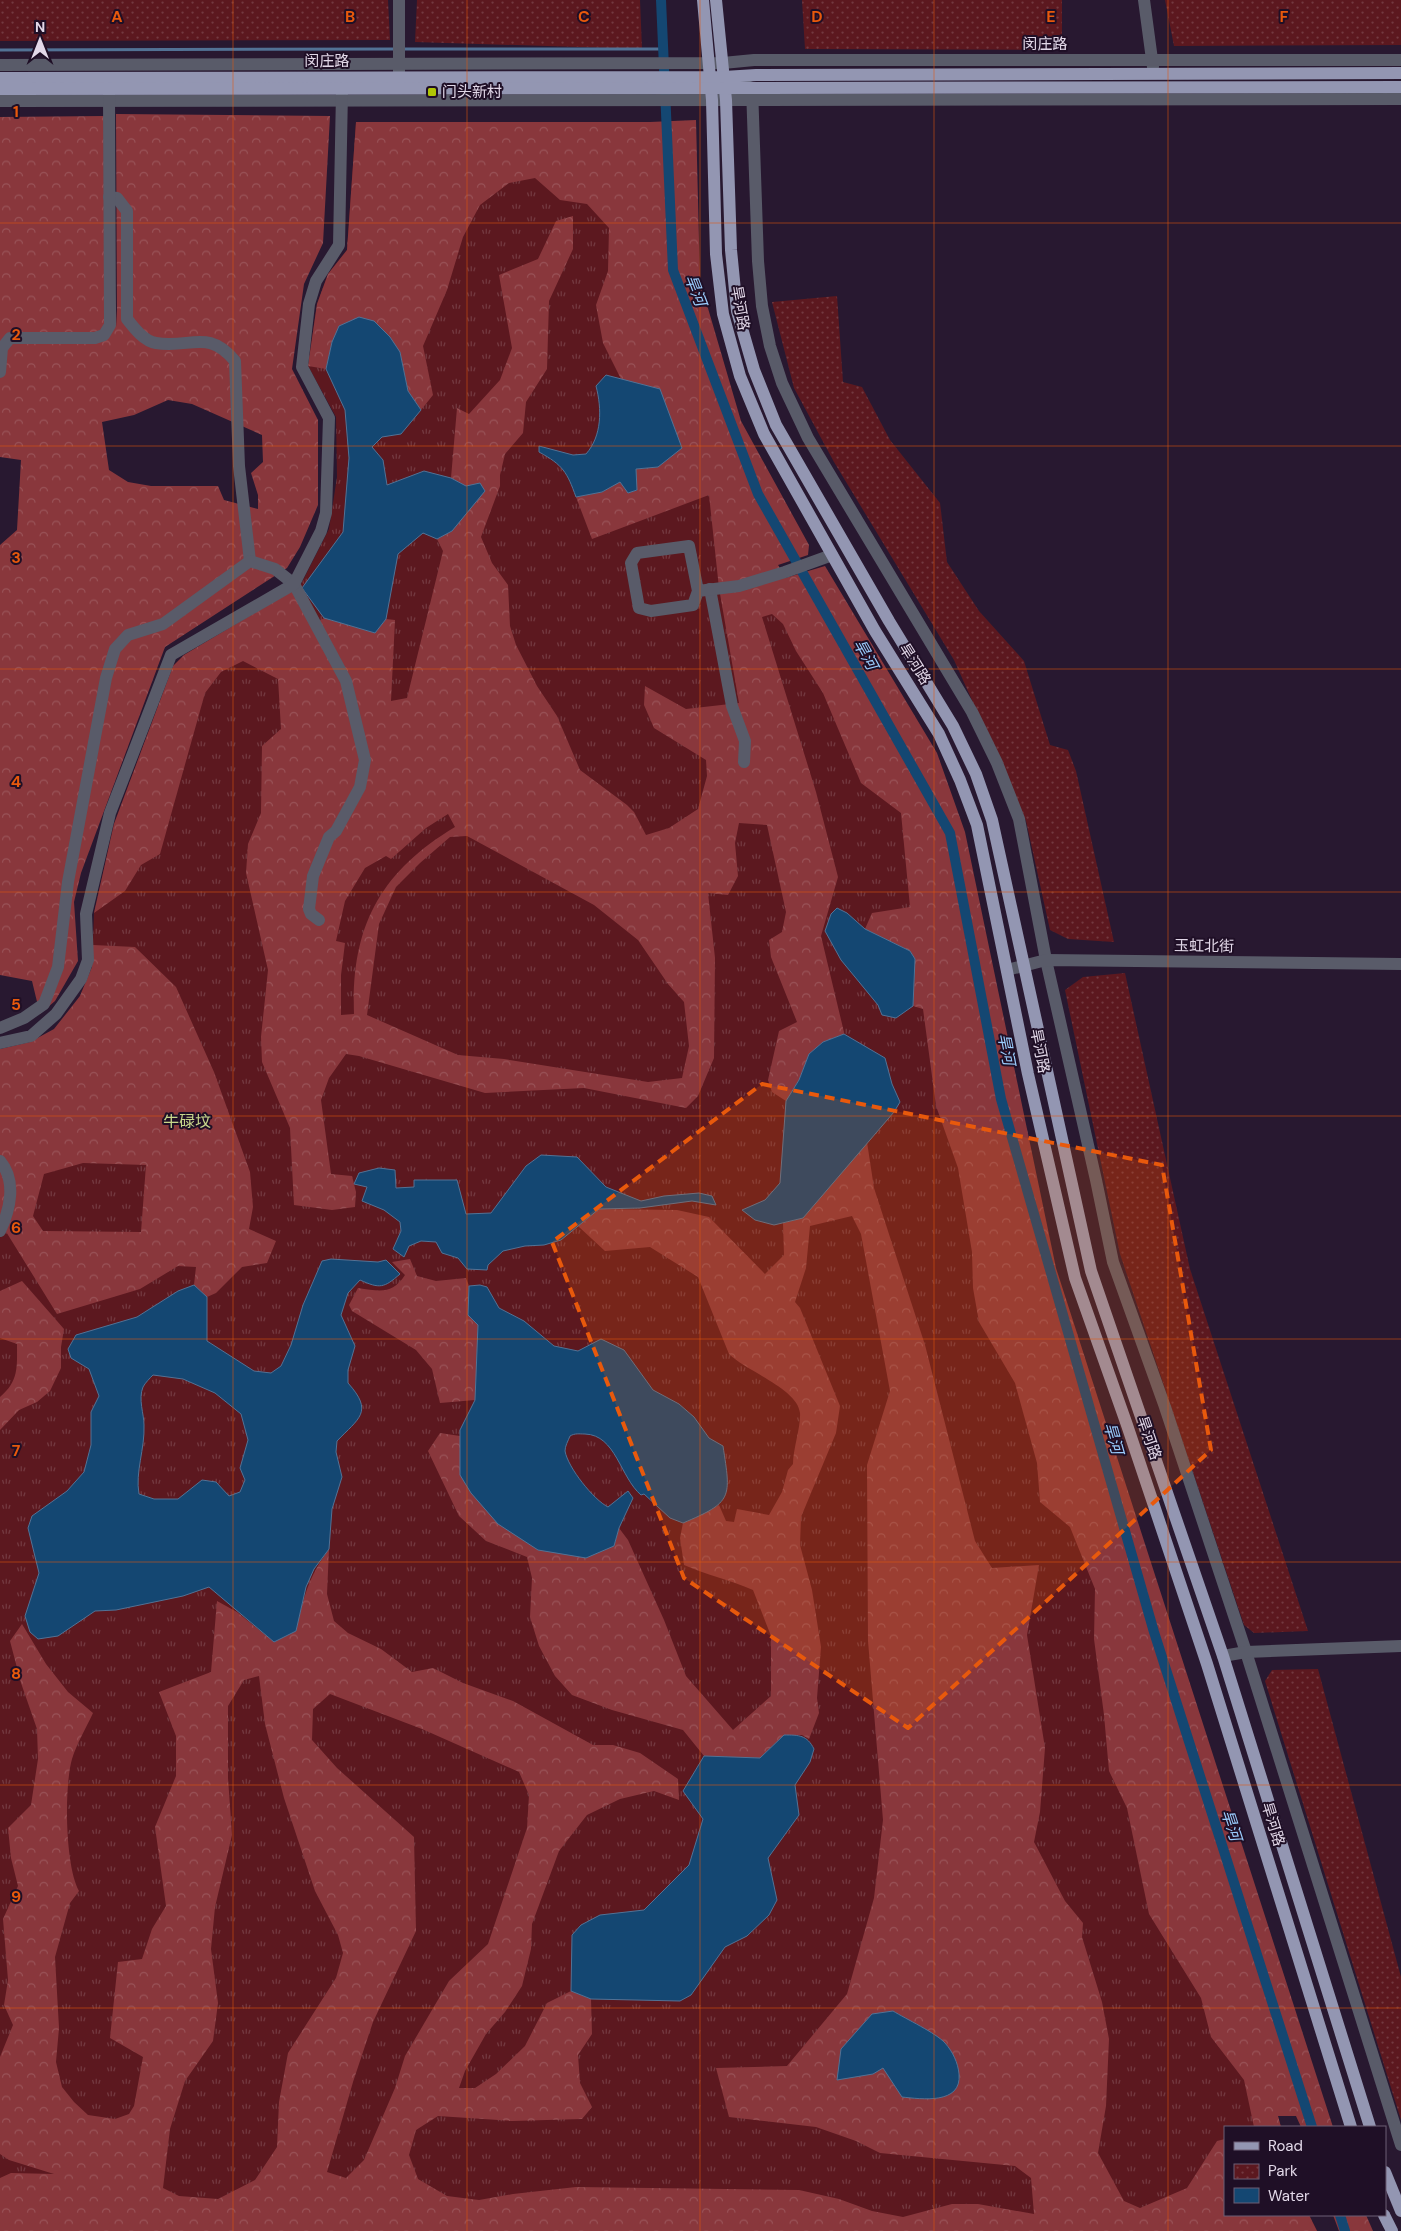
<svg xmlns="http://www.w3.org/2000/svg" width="1401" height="2231" font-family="'DM Sans','Noto Sans SC',sans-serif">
  <defs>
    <pattern id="grass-tufts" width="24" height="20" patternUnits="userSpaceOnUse" patternTransform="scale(1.25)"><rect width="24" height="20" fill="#5c181f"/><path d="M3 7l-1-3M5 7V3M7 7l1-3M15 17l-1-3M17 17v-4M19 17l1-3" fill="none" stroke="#733940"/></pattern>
    <pattern id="forest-crowns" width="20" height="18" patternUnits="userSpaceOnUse" patternTransform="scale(1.25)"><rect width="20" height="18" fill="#89373c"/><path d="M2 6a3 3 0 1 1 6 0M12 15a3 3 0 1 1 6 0" fill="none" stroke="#995358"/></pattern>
    <pattern id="park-dots" width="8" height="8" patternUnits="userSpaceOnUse" patternTransform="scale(1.25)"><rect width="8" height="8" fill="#5c181f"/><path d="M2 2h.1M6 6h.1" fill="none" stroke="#733940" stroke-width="1.8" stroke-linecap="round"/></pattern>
  </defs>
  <rect width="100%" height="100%" fill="#281830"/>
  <polygon fill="url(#grass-tufts)" points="356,122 650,122 727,469 785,578 884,709 1034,1285 1281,2127 1225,2127 1225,2215 1309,2215 1317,2231 0,2231 0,1061 51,1041 80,996 92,967 94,913 114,824 173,666 184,655 300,586 329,529 337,477 336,417 308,366 317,304 328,274 347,250"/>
  <g fill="url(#forest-crowns)" fill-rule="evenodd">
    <path d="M116 114 330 116 323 243 304 284 292 369 318 420V505L300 547 287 568 165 647 81 873 74 902 78 961 55 1001 40 1014 32 981 0 975V545L17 530 21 460 0 457V117L105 116 117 327ZM168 400 192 404 262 435 263 462 251 473 258 495V509L224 500 218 486H151L128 482 109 470 102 422 134 415Z"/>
    <path d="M696 120 700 281 741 421 809 545 808 555 778 565 785 578 825 566 937 753 965 832 1056 1268 1333 2127H1301L1296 2116H1278L1281 2127H1254L1244 2080 1211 2037 1201 1998 1149 1914 1127 1808 1109 1771 1104 1715 1094 1639 1095 1589 1070 1527 1040 1502 1037 1463 1015 1383 979 1322 973 1288 972 1252 958 1168 936 1106 923 1009 913 1006 915 959 910 951 865 929 872 913 910 907 901 813 861 783 823 693 796 651 783 624 772 614 762 617 816 792 838 877 821 936 843 1028 844 1034 823 1042 809 1054 799 1080 786 1101 772 1092 768 1080 779 1031 797 1022 771 957 769 940 782 932 786 912 767 825 739 823 735 843 738 876 728 895 708 893 715 958 714 1058 698 1096 686 1108 584 1088 485 1093 359 1056 346 1054 329 1078 321 1100 331 1174 352 1176 356 1192 355 1207 332 1210 294 1205 290 1128 262 1062 261 1037 268 970 246 873 248 844 261 813 262 746 281 729 278 679 243 661 221 672 205 693 160 854 141 865 125 891 94 913 114 824 173 666 184 655 293 590 312 625 324 618 375 633 386 619 395 620 391 701 407 698 443 551 437 539 452 531 466 486 451 478 457 408 469 414 500 380 512 348 499 275 538 259 556 221 573 216V249L549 301 547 369 526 402 523 433 505 454 500 475V486L481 537 492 563 508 585 510 626 516 645 537 686 557 716 580 770 627 805 634 812 646 835 669 828 698 809 707 776 706 760 654 728 644 705 645 686 686 709 739 703 719 588 709 495 592 539 576 497 602 492 620 481 637 491 635 469 658 467 660 389 622 381 603 343 596 305 608 271 609 228 587 204 560 200 535 178 509 183 480 205 463 237 447 290 423 346 433 395 421 410 408 391 400 352 332 342 326 369 308 366 317 304 328 274 347 250 356 122H650ZM448 814 455 827C380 872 351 927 354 1014L341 1015V975L345 943 336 941 345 901 365 868 386 856 391 859 426 828ZM467 836 594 905 638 940 668 984 684 1002 689 1046 682 1078 648 1082 504 1059 458 1055 367 1015 379 924 396 887 420 863 450 837Z"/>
    <path d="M93 945 135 947 176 987 214 1072 250 1172 253 1207 249 1229 276 1241 267 1263 242 1267 216 1293 207 1297 194 1285 196 1267 178 1266 140 1289 57 1314 0 1222V1049L30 1042 54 1029 80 996 92 967ZM83 1163 146 1165 141 1232 43 1231 33 1216 44 1174Z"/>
    <path d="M867 1142 874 1188 925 1345 975 1541 992 1568 1039 1565 1027 1635 1045 1748 1040 1812 1034 1842 1065 1901 1083 1923 1082 1937 1102 2002 1109 2039 1106 2106 1098 2153 1124 2201 1140 2208 1187 2188 1217 2141 1225 2139V2215H1309L1317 2231H0V2178L11 2173 54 2174 9 2160 0 2154V2057L13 2025 4 2005 8 1980 3 1919 18 1886 11 1858 8 1828 31 1805 38 1759 37 1729 21 1683 10 1641 22 1624 46 1664 68 1692 93 1713C86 1728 77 1743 72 1759 64 1787 65 1866 79 1891L70 1903 55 1957 59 2028 56 2062 62 2087 74 2102 88 2115 115 2119 129 2114 134 2106 143 2057 110 2038 118 1962 142 1959 152 1929 166 1906 155 1827 176 1776V1736L159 1692 211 1672 217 1601 237 1612 274 1642 296 1631C304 1596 308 1578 329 1549L327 1594 334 1621 348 1633 381 1649 412 1672 433 1668 463 1683 513 1701 593 1745H613L640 1753 678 1779 679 1800 654 1791 620 1799 587 1815 559 1851 532 1924 531 1949 522 1986 505 2012 486 2034 465 2071 459 2088H475L496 2074 525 2046 547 2003 571 1991 591 1999 592 2034 578 2055 580 2083 592 2107 582 2119 512 2121 438 2116 416 2130 409 2155 418 2179 447 2196 479 2200 513 2194 576 2187 799 2190 839 2199 872 2211 903 2217 952 2204H978L1034 2214 1031 2178 1015 2166 880 2153 856 2141 816 2127 729 2117 716 2068 787 2066 847 1994 874 1898 883 1820 868 1641 867 1465 890 1391 861 1234 852 1216 810 1226 806 1268 795 1302 800 1308 840 1406 836 1433 801 1517 800 1545 812 1590 821 1647 817 1698 819 1713 809 1739 802 1735H784L760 1758 704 1756 683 1730 612 1710 572 1695 555 1676 539 1646 530 1617 532 1578 527 1557 486 1541 459 1516 428 1451 440 1433 460 1436V1475L614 1546 619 1528 628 1540 664 1620 686 1676 733 1730 771 1696V1636L753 1590C730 1580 707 1575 684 1565L680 1538 683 1523 719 1505 726 1521 734 1522 737 1509 769 1515 782 1492 788 1470 793 1464C793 1449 801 1426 800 1413 798 1389 746 1371 729 1354L698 1277 650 1247 605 1251 578 1226 599 1209 677 1210 709 1217 765 1274 784 1255 783 1223 803 1218ZM259 1676 265 1724 284 1798 315 1891 338 1935 343 1953 336 1978 288 2053 279 2102 277 2147 255 2180 218 2199 179 2196 163 2188 170 2129 185 2081 213 2041 218 2003 211 1949 215 1907 232 1835 228 1778V1706L244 1680ZM330 1694 422 1729 519 1772 529 1795 527 1828 488 1944 449 1981 405 2056 395 2088 364 2160 346 2178 327 2172 353 2082 373 2022 416 1931 414 1837 337 1768 312 1740 313 1709Z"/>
    <path d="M410 1259 417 1276 436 1281 466 1278 469 1286 468 1315 478 1325 475 1400 440 1403 432 1369 416 1350 352 1311 349 1305 358 1288C380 1291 392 1295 405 1275L392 1262Z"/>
    <path d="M22 1281 64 1329 61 1347V1368L50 1391 37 1402 19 1410 0 1430V1397C19 1381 17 1367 17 1344L0 1338V1291Z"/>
    <polygon points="1333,2215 1366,2215 1373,2231 1339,2231"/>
  </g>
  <g fill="url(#park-dots)">
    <polygon points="0,0 388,0 390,40 0,41"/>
    <polygon points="417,0 640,0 642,49 415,42"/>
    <polygon points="802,0 1062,0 1062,50 805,49"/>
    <polygon points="1165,0 1401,0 1401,45 1174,46"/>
    <polygon points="837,296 843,382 862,387 890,440 940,503 947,562 979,611 1024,661 1050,745 1068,750 1076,771 1114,942 1068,939 1050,930 1026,821 954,660 834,462 794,388 772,302"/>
    <polygon points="1125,973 1190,1269 1308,1631 1254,1633 1244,1625 1120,1254 1065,990 1083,977"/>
    <polygon points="1318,1669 1401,1977 1401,2120 1265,1681 1272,1670"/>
  </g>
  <g fill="#144772" stroke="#527295" fill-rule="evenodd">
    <polygon points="359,317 374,321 390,337 400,352 408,391 421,410 401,434 382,437 372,447 383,460 387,485 424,471 451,478 466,486 480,483 485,491 452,531 437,539 423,533 398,554 386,619 375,633 324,618 302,588 343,532 349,458 345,410 326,369 332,342 339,326"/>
    <path d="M606 375 660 389 682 448 658 467 636 469 637 490 628 493 620 482 602 492 576 497C567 472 563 465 539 452V446L573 455 586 454C602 436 602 409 596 386Z"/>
    <polygon points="837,908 847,913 865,929 910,951 915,959 913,1006 896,1018 882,1015 878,1005 841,960 825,931 831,914"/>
    <polygon points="844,1034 885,1058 892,1084 900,1102 894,1112 803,1218 774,1225 755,1220 742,1210 765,1200 780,1183 786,1101 799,1080 809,1054 823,1042"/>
    <polygon points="541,1155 577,1157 606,1187 641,1201 664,1196 699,1193 712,1196 716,1205 692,1201 640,1208 599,1209 561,1240 544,1245 525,1246 503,1251 488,1265 487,1270 467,1269 458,1258 442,1253 436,1242 421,1241 409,1246 404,1257 393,1249 401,1231 400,1222 384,1210 362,1201 367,1187 354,1184 359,1173 379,1168 395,1170 396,1188 414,1187 414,1180 457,1180 466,1214 491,1213 526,1166"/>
    <path d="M331 1259 378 1262 386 1260 400 1274C384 1288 380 1289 360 1280L348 1293 341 1315 355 1346 348 1370V1383C374 1412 359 1418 337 1441L336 1452 342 1477 332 1509 329 1549 314 1569 306 1587 296 1631 274 1642 209 1587 183 1596 116 1610 95 1611 58 1636 38 1639 30 1632 25 1616 39 1573 28 1528 32 1516 67 1491 84 1472 91 1445V1412L99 1396 89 1369 71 1358 68 1349 76 1335 137 1317 178 1291 194 1285 207 1297V1341L254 1371 271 1373 281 1366 291 1345 303 1305 322 1261ZM153 1375 183 1379 215 1393 241 1414 248 1440 240 1468 245 1480 240 1492 229 1496 216 1482 202 1480 178 1499H154L139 1494C135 1472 145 1449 144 1425 144 1414 138 1399 143 1387 145 1383 150 1378 153 1375Z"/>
    <path d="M480 1285 487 1287 499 1308 524 1321 554 1346 578 1351 601 1339 624 1350 653 1390 679 1404 694 1417 709 1438 723 1446C731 1498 733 1502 683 1523L670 1518 644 1494 641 1495C620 1477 616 1435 585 1434 579 1434 575 1433 570 1436 568 1441 565 1446 565 1451 568 1468 594 1500 608 1507L628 1491 633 1498 619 1528 614 1546 586 1558 538 1550 498 1524 471 1493 460 1475V1430L475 1400 478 1325 468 1315 469 1286Z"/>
    <path d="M784 1735C799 1735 807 1735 814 1749L810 1762 795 1785 799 1815 768 1858 777 1900 769 1915 747 1936 725 1947 691 1995 680 2001 591 1999 571 1991 572 1935 581 1925 600 1915 644 1910 689 1865 703 1819 683 1791 704 1756 760 1758Z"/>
    <path d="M893 2011C906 2019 936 2033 945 2043 953 2052 958 2063 959 2074 962 2105 921 2099 902 2097L883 2068 873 2074 837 2080 841 2049 872 2014Z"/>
  </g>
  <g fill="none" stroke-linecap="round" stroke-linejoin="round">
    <g stroke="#527295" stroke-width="3">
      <polyline points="403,49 663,49"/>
      <polyline points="0,50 397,49"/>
    </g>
    <g stroke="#144772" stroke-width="10">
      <polyline points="661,0 673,270 758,494 950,833 1001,1099 1154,1632 1312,2127"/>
      <polyline points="1340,2215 1345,2231"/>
    </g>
    <g stroke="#595b69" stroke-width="12">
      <polyline points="1144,0 1153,67"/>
      <polyline points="0,65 723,63 754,60 1401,60"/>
      <polyline points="399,73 399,0"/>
      <polyline points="742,84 752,88 758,261 762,306 770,346 782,383 808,438 972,712 997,763 1019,819 1046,960 1096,1180 1113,1262 1165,1407 1246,1652 1401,2145"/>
      <polyline points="0,101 1401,99"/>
      <path d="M109 197 117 198 127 211V319C134 328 144 341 156 343 190 349 208 328 235 361L239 466 250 561"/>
      <polyline points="0,372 2,348 10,338 95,338 104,335 110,325 109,94"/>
      <polyline points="710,589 732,706 745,741 744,762"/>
      <polyline points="698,591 693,605 651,611 639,608 631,563 637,553 689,546 698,591 739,586 785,572 832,555"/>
      <polyline points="1007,970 1046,960 1401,964"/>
      <polyline points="0,1028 24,1018 44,1004 58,967 68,882 106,678 115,649 128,635 163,624 250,561 275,569 294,584 346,681 365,760 360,787 336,831 329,837 313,876 309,909 311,914 319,920"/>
      <polyline points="0,1043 31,1036 56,1014 81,979 88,960 86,914 110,813 171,655 294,584 321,531 326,513 329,418 302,367 309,304 316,281 339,245 342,92"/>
      <path d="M0 1161C17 1181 10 1210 0 1231"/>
      <polyline points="1223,1656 1246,1652 1401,1646"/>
    </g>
    <g stroke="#9396b2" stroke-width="12">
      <polyline points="703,0 712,100 716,254 723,314 740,376 764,434 875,631 939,734 960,780 977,825 1028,1074 1075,1278 1127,1425 1207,1664 1351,2127"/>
      <polyline points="716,0 726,100 731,250 737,311 754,370 776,425 889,621 953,726 976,774 992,820 1091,1271 1223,1656 1370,2127"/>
      <polyline points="0,78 724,77 756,75 1401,73"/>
      <polyline points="0,89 1401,87"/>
      <polyline points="1385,2172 1401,2211"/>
      <polyline points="1384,2215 1392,2231"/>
    </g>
  </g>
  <path fill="#e8590c" fill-opacity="0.2" stroke="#e8590c" stroke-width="4" stroke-dasharray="10 6" stroke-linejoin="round" d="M762 1084 1162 1165 1211 1450 908 1728 684 1578 552 1242Z"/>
  <path fill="none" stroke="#e8590c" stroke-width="1" stroke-opacity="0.55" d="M233 0V2231M467 0V2231M700 0V2231M934 0V2231M1168 0V2231M0 223H1401M0 446H1401M0 669H1401M0 892H1401M0 1116H1401M0 1339H1401M0 1562H1401M0 1785H1401M0 2008H1401"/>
  <rect fill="#afc505" stroke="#1f0f26" stroke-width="2" x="427" y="87" width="10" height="10" rx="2.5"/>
  <g text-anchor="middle" stroke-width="4" stroke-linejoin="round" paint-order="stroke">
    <g font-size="15" fill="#e2d8e8" stroke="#1f0f26">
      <text x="1045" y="49">闵庄路</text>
      <text x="327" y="66">闵庄路</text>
      <text transform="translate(740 308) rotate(80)" y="5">旱河路</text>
      <text transform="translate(915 664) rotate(58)" y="5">旱河路</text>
      <text transform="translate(1204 946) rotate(1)" y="5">玉虹北街</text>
      <text transform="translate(1040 1051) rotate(79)" y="5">旱河路</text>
      <text transform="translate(1149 1438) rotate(71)" y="5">旱河路</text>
      <text transform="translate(1273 1824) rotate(73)" y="5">旱河路</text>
    </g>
    <g font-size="15" fill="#e2d8e8" stroke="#1f0f26" text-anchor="start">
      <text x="442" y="97">门头新村</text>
    </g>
    <g font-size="16" font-style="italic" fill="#9accfc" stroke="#1f0f26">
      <text transform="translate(696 290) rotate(69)" y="6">旱河</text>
      <text transform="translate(866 654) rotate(61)" y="6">旱河</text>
      <text transform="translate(1007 1049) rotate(79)" y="6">旱河</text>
      <text transform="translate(1114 1438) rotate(74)" y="6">旱河</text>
      <text transform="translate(1232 1825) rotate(72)" y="6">旱河</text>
    </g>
    <g font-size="16" fill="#c8d78b" stroke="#1f0f26">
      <text x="187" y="1127">牛碌坟</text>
    </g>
  </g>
  <g font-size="16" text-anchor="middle" font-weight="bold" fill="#e8590c" stroke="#1f0f26" stroke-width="4" stroke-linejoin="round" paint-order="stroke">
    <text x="117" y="22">A</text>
    <text x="350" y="22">B</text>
    <text x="584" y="22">C</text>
    <text x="817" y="22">D</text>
    <text x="1051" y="22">E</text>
    <text x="1284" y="22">F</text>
    <text x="16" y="117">1</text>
    <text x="16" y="340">2</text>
    <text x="16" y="563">3</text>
    <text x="16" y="787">4</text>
    <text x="16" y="1010">5</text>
    <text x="16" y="1233">6</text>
    <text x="16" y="1456">7</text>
    <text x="16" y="1679">8</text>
    <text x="16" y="1902">9</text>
  </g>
  <rect x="1224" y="2126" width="162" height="90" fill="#1f0f26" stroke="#6d5f74"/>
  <rect x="1234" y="2142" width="25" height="8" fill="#9396b2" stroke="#6d5f74"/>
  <text x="1268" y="2151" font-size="15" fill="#e2d8e8">Road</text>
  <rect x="1234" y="2164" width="25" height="15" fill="url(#park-dots)" stroke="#6d5f74"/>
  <text x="1268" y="2176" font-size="15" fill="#e2d8e8">Park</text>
  <rect x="1234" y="2188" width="25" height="15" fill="#144772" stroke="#6d5f74"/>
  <text x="1268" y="2201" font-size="15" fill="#e2d8e8">Water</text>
  <g transform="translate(40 40)" stroke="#1f0f26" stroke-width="4" paint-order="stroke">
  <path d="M0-4L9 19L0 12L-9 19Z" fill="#e2d8e8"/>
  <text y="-8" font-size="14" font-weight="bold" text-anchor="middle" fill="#e2d8e8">N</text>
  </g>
</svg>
